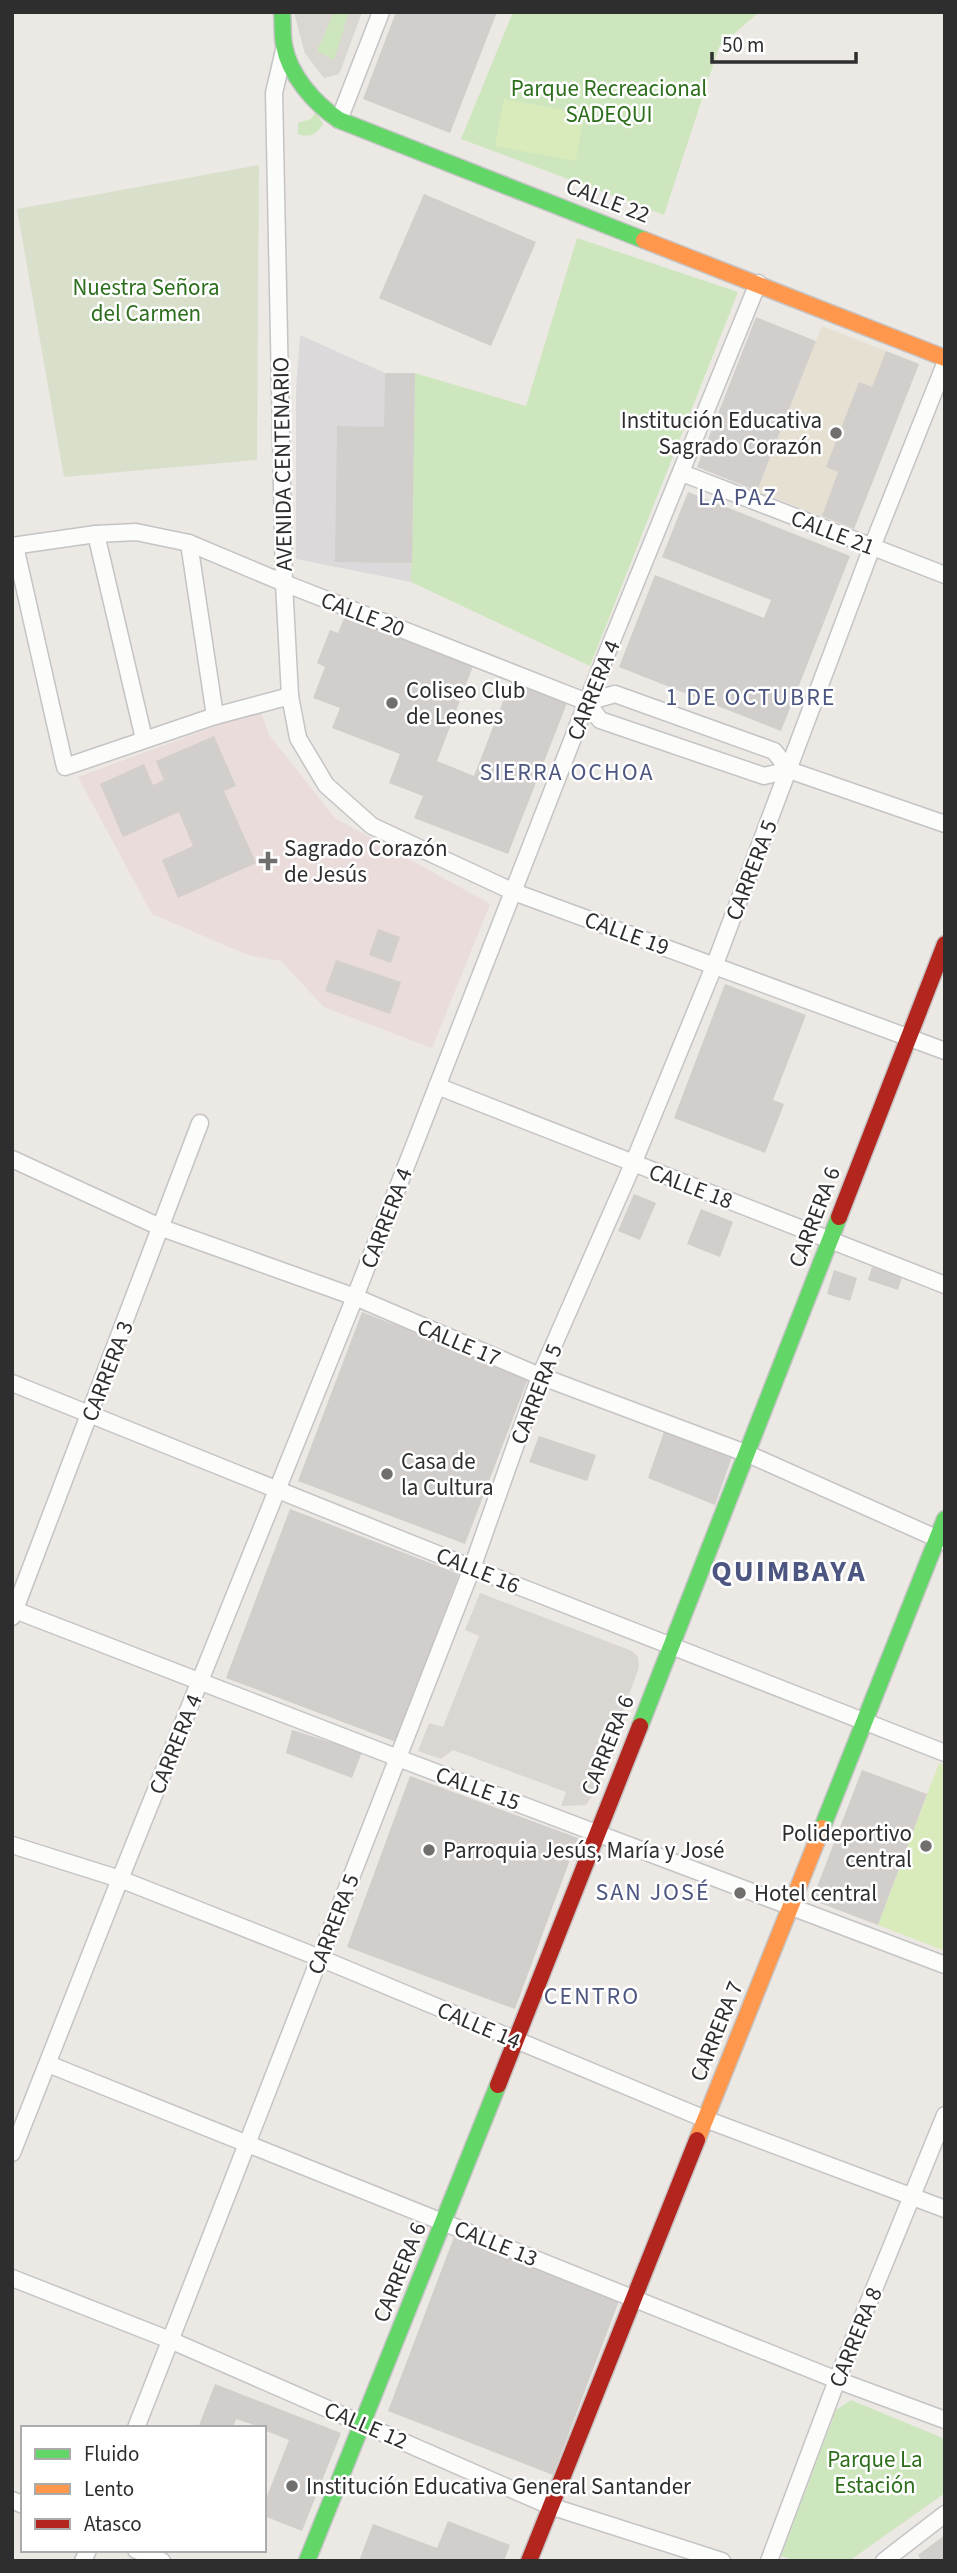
<svg xmlns="http://www.w3.org/2000/svg" width="957" height="2573" font-family="'Source Sans 3',sans-serif">
  <rect width="100%" height="100%" fill="#ece8e4"/>
  <polygon fill="#dcd9db" points="300,335 385,373 415,373 411,582 296,559 296,390"/>
  <polygon fill="#e6e0d3" points="822,326 919,364 854,529 757,491"/>
  <polygon fill="#e9dcdb" points="260,710 269,735 335,818 490,904 432,1048 324,1007 281,961 248,955 152,914 78,777"/>
  <g fill="#cee6be">
    <polygon points="294,12 362,12 339,74 324,78 305,53"/>
    <polygon points="513,12 759,12 719,47 664,215 461,139"/>
    <path d="M316 112 323 124C316 135 310 138 298 134V123L311 119Z"/>
    <polygon points="577,238 738,292 590,666 411,582 415,373 526,406"/>
    <polygon points="851,2400 945,2439 945,2493 849,2561 795,2561 781,2556 836,2410"/>
  </g>
  <polygon fill="#d8e0cc" points="259,165 257,460 64,477 17,209"/>
  <g fill="#d9eabb">
    <polygon points="504,99 584,114 576,161 495,146"/>
    <polygon points="939,1763 945,1766 945,1951 878,1925"/>
  </g>
  <g fill="#dad6d2">
    <polygon points="294,12 334,12 317,51 334,60 349,12 362,12 339,74 324,78 305,53"/>
    <polygon points="480,1593 632,1651 638,1657 639,1667 594,1793 586,1805 561,1806 566,1792 453,1750 441,1759 418,1751 429,1723 443,1727 479,1636 465,1630"/>
  </g>
  <g fill="#d1cecb">
    <polygon points="396,12 497,12 450,133 363,99"/>
    <polygon points="424,194 536,242 491,346 379,298"/>
    <polygon points="756,317 816,341 757,491 697,467"/>
    <polygon points="886,351 919,364 854,529 822,516 838,472 826,467 859,382 872,387"/>
    <polygon points="385,373 415,373 412,563 335,562 337,426 384,427"/>
    <polygon points="688,492 850,556 781,731 619,667 655,575 764,618 771,600 662,557"/>
    <polygon points="345,616 473,666 437,761 474,776 511,681 567,703 508,854 414,818 423,796 389,783 400,754 332,728 340,708 313,698 325,667 317,663 330,630 338,633"/>
    <polygon points="214,736 236,786 224,791 256,863 178,898 162,860 193,846 179,812 123,837 100,784 144,764 153,785 164,780 156,761"/>
    <polygon points="378,929 400,937 391,963 369,955"/>
    <polygon points="336,960 401,982 390,1014 325,991"/>
    <polygon points="725,984 806,1015 773,1100 784,1104 765,1153 674,1118"/>
    <polygon points="634,1194 656,1203 640,1240 618,1231"/>
    <polygon points="701,1209 733,1222 720,1257 687,1244"/>
    <polygon points="872,1267 902,1277 898,1290 868,1280"/>
    <polygon points="834,1270 857,1278 850,1301 827,1294"/>
    <polygon points="362,1312 529,1376 465,1544 298,1481"/>
    <polygon points="665,1429 732,1457 715,1505 648,1478"/>
    <polygon points="539,1436 596,1455 587,1481 529,1462"/>
    <polygon points="290,1509 459,1574 396,1742 226,1678"/>
    <polygon points="292,1730 362,1752 352,1778 286,1753"/>
    <polygon points="862,1770 927,1794 878,1925 812,1900"/>
    <polygon points="410,1776 578,1838 515,2009 347,1947"/>
    <polygon points="454,2237 619,2301 553,2475 388,2411"/>
    <polygon points="215,2384 341,2433 302,2531 264,2516 264,2504 289,2440 264,2430 264,2428 236,2419 233,2428 198,2428"/>
    <polygon points="448,2521 510,2545 504,2561 359,2561 373,2524 437,2548"/>
    <polygon points="945,2535 945,2561 922,2561 918,2555"/>
  </g>
  <g fill="none" stroke-linecap="round" stroke-linejoin="round">
    <g stroke="#c5c4c5" stroke-width="19">
      <g id="street">
        <polyline points="284,50 274,93 284,583 290,696 298,738 326,785 372,826 514,892 945,1051"/>
        <polyline points="339,120 381,12"/>
        <polyline points="682,473 945,575"/>
        <polyline points="96,534 144,739"/>
        <polyline points="189,543 215,716"/>
        <polyline points="12,546 96,534 136,532 189,543 284,583 587,702 600,720 764,776 789,770 945,824"/>
        <polyline points="15,546 65,767 215,716 290,696"/>
        <polyline points="587,702 615,694 774,751 789,770"/>
        <polyline points="437,1086 945,1285"/>
        <polyline points="12,1159 162,1228 355,1297 540,1376 748,1454 945,1542"/>
        <polyline points="12,1383 472,1568 945,1753"/>
        <polyline points="12,1609 398,1758 945,1965"/>
        <polyline points="12,1617 200,1123"/>
        <polyline points="12,1845 120,1879 320,1958 705,2119 945,2209"/>
        <polyline points="48,2064 837,2380 945,2420"/>
        <polyline points="12,2153 120,1879 355,1297 587,702 758,283"/>
        <polyline points="12,2278 170,2340 550,2506 722,2561"/>
        <polyline points="136,2428 472,1568 540,1376 633,1164 715,964 872,547 945,364"/>
        <polyline points="12,2500 23,2505"/>
        <polyline points="136,2550 162,2561"/>
        <polyline points="83,2561 88,2550"/>
        <polyline points="769,2561 837,2380 945,2115"/>
        <polyline points="884,2561 945,2514"/>
      </g>
    </g>
    <g stroke="#c5c4c5" stroke-width="19">
      <g id="fast">
        <path d="M282 12C283 23 282 35 284 45 289 75 315 104 339 120L644 240"/>
        <polyline points="640,1726 839,1217"/>
        <polyline points="822,1828 945,1519"/>
        <polyline points="307,2561 498,2085"/>
      </g>
    </g>
    <g stroke="#c5c4c5" stroke-width="19">
      <g id="slow">
        <polyline points="644,240 945,358"/>
        <polyline points="697,2140 822,1828"/>
      </g>
    </g>
    <g stroke="#c5c4c5" stroke-width="19">
      <g id="jam">
        <polyline points="839,1217 945,944"/>
        <polyline points="498,2085 640,1726"/>
        <polyline points="529,2561 697,2140"/>
      </g>
    </g>
    <use href="#street" stroke="#fcfcfb" stroke-width="16"/>
    <use href="#fast" stroke="#63d668" stroke-width="16"/>
    <use href="#slow" stroke="#ff974d" stroke-width="16"/>
    <use href="#jam" stroke="#b3261e" stroke-width="16"/>
  </g>
  <g fill="#706f6e" stroke="#fff" stroke-width="2.5">
    <circle cx="836" cy="433" r="7"/>
    <circle cx="392" cy="703" r="7"/>
    <path d="M264.5 850.5h7v7h7v7h-7v7h-7v-7h-7v-7h7z"/>
    <circle cx="387" cy="1474" r="7"/>
    <circle cx="926" cy="1846" r="7"/>
    <circle cx="429" cy="1850" r="7"/>
    <circle cx="740" cy="1893" r="7"/>
    <circle cx="292" cy="2486" r="7"/>
  </g>
  <g text-anchor="middle" stroke-width="5" stroke-linejoin="round" paint-order="stroke">
    <g font-size="23" fill="#2c6e1b" stroke="#fff">
      <text x="609" y="96">Parque Recreacional<tspan x="609" dy="26">SADEQUI</tspan></text>
      <text x="146" y="295">Nuestra Señora<tspan x="146" dy="26">del Carmen</tspan></text>
      <text x="875" y="2467">Parque La<tspan x="875" dy="26">Estación</tspan></text>
    </g>
    <g font-size="23" fill="#2e2e2e" stroke="#fff">
      <text transform="translate(608 200) rotate(21)" y="8">CALLE 22</text>
      <text transform="translate(282 464) rotate(-91)" y="8">AVENIDA CENTENARIO</text>
      <text transform="translate(833 532) rotate(21)" y="8">CALLE 21</text>
      <text transform="translate(363 614) rotate(21)" y="8">CALLE 20</text>
      <text transform="translate(593 690) rotate(-68)" y="8">CARRERA 4</text>
      <text transform="translate(751 870) rotate(-69)" y="8">CARRERA 5</text>
      <text transform="translate(627 933) rotate(20)" y="8">CALLE 19</text>
      <text transform="translate(691 1186) rotate(21)" y="8">CALLE 18</text>
      <text transform="translate(814 1217) rotate(-69)" y="8">CARRERA 6</text>
      <text transform="translate(386 1218) rotate(-69)" y="8">CARRERA 4</text>
      <text transform="translate(459 1342) rotate(23)" y="8">CALLE 17</text>
      <text transform="translate(107 1371) rotate(-69)" y="8">CARRERA 3</text>
      <text transform="translate(536 1394) rotate(-69)" y="8">CARRERA 5</text>
      <text transform="translate(478 1570) rotate(22)" y="8">CALLE 16</text>
      <text transform="translate(175 1744) rotate(-68)" y="8">CARRERA 4</text>
      <text transform="translate(607 1745) rotate(-68)" y="8">CARRERA 6</text>
      <text transform="translate(478 1788) rotate(20)" y="8">CALLE 15</text>
      <text transform="translate(333 1924) rotate(-69)" y="8">CARRERA 5</text>
      <text transform="translate(479 2025) rotate(23)" y="8">CALLE 14</text>
      <text transform="translate(716 2031) rotate(-68)" y="8">CARRERA 7</text>
      <text transform="translate(496 2243) rotate(22)" y="8">CALLE 13</text>
      <text transform="translate(399 2272) rotate(-68)" y="8">CARRERA 6</text>
      <text transform="translate(855 2337) rotate(-68)" y="8">CARRERA 8</text>
      <text transform="translate(366 2425) rotate(23)" y="8">CALLE 12</text>
    </g>
    <g font-size="23" fill="#2e2e2e" stroke="#fff" text-anchor="start">
      <text x="822" y="428" text-anchor="end">Institución Educativa<tspan x="822" dy="26">Sagrado Corazón</tspan></text>
      <text x="406" y="698">Coliseo Club<tspan x="406" dy="26">de Leones</tspan></text>
      <text x="284" y="856">Sagrado Corazón<tspan x="284" dy="26">de Jesús</tspan></text>
      <text x="401" y="1469">Casa de<tspan x="401" dy="26">la Cultura</tspan></text>
      <text x="912" y="1841" text-anchor="end">Polideportivo<tspan x="912" dy="26">central</tspan></text>
      <text x="443" y="1858">Parroquia Jesús, María y José</text>
      <text x="754" y="1901">Hotel central</text>
      <text x="306" y="2494">Institución Educativa General Santander</text>
    </g>
    <g font-size="24" letter-spacing="2" fill="#4d5680" stroke="#fff">
      <text x="738" y="505">LA PAZ</text>
      <text x="751" y="705">1 DE OCTUBRE</text>
      <text x="567" y="780">SIERRA OCHOA</text>
      <text x="653" y="1900">SAN JOSÉ</text>
      <text x="592" y="2004">CENTRO</text>
    </g>
    <g font-size="30" font-weight="bold" letter-spacing="2" fill="#4d5680" stroke="#fff">
      <text x="789" y="1581">QUIMBAYA</text>
    </g>
  </g>
  <rect width="957" height="2573" fill="none" stroke="#2e2e2e" stroke-width="28"/>
  <rect x="21" y="2426" width="245" height="126" fill="#ffffff" stroke="#ababab" stroke-width="2"/>
  <rect x="35" y="2449" width="35" height="10" fill="#63d668" stroke="#ababab" stroke-width="2"/>
  <text x="84" y="2461" font-size="21" fill="#2e2e2e">Fluido</text>
  <rect x="35" y="2484" width="35" height="10" fill="#ff974d" stroke="#ababab" stroke-width="2"/>
  <text x="84" y="2496" font-size="21" fill="#2e2e2e">Lento</text>
  <rect x="35" y="2519" width="35" height="10" fill="#b3261e" stroke="#ababab" stroke-width="2"/>
  <text x="84" y="2531" font-size="21" fill="#2e2e2e">Atasco</text>
  <path d="M712 52v10h144v-10" fill="none" stroke="#2e2e2e" stroke-width="3.5"/>
  <text x="722" y="52" font-size="21" fill="#2e2e2e" stroke="#ffffff" stroke-width="5" paint-order="stroke">50 m</text>
</svg>
